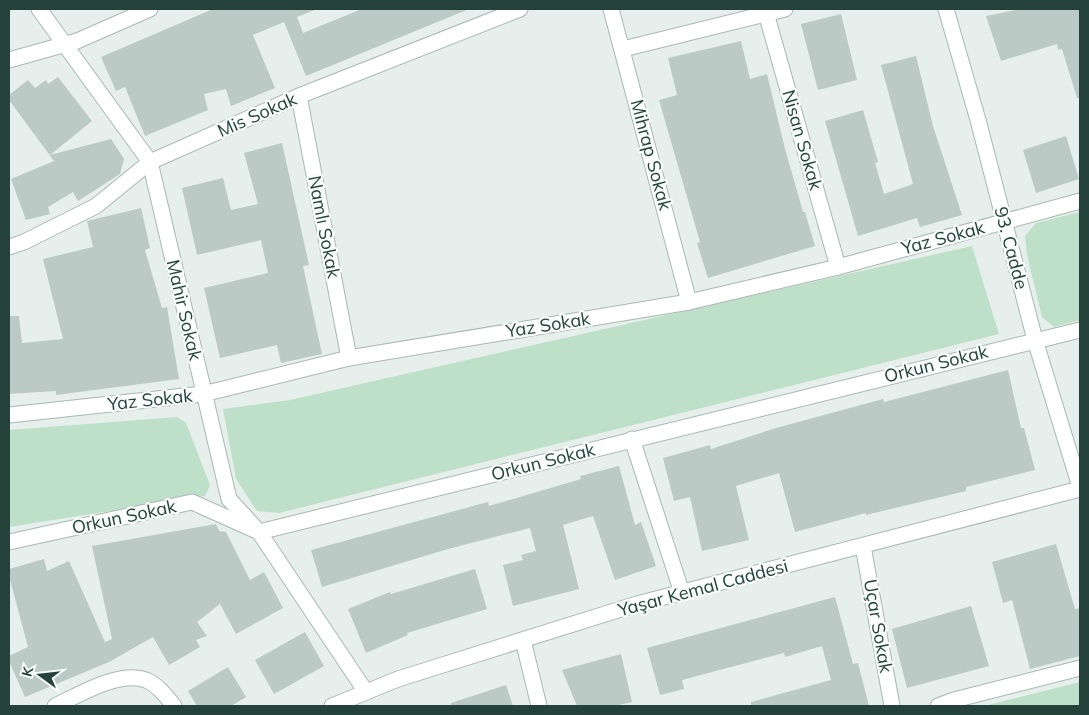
<svg xmlns="http://www.w3.org/2000/svg" width="1089" height="715" font-family="Mulish,sans-serif">
  <rect width="100%" height="100%" fill="#e6efeb"/>
  <g fill="#bfe0c8">
    <polygon points="1080,212 1080,320 1054,327 1042,317 1027,255 1025,236 1036,223"/>
    <polygon points="972,246 999,334 279,513 257,511 236,479 223,409 290,400"/>
    <polygon points="177,417 186,423 210,485 205,496 9,527 9,430"/>
    <polygon points="1080,682 1080,706 984,706"/>
  </g>
  <g fill="#bbcac4">
    <polygon points="213,9 317,9 297,17 303,33 362,9 469,9 306,76 284,22 253,35 275,88 231,106 226,89 204,94 208,110 145,136 125,87 116,91 101,57"/>
    <polygon points="1020,9 1080,9 1080,98 1077,98 1062,49 1058,50 1057,44 1001,61 986,16"/>
    <polygon points="841,14 857,80 818,90 801,24"/>
    <polygon points="741,41 750,79 767,74 784,145 803,212 805,212 815,246 708,278 697,243 700,242 659,100 677,95 668,58"/>
    <polygon points="916,56 933,126 962,215 920,227 917,218 858,236 825,121 863,110 878,162 875,163 884,194 913,184 881,65"/>
    <polygon points="58,77 92,121 50,155 111,139 124,159 120,174 78,201 73,192 48,207 50,214 26,220 11,179 54,161 9,100 9,95 28,80 35,88 46,80 48,84"/>
    <polygon points="1066,136 1079,179 1036,193 1023,150"/>
    <polygon points="282,143 309,265 303,266 322,354 281,363 277,345 220,358 204,288 268,273 261,240 197,255 182,188 223,178 231,210 258,204 244,153"/>
    <polygon points="141,208 150,248 145,250 162,308 167,307 179,379 56,395 56,391 9,394 9,316 19,316 22,343 63,339 43,259 93,247 87,221"/>
    <polygon points="1008,370 1021,428 1024,428 1035,470 966,487 966,491 866,515 866,513 795,532 779,473 736,486 749,540 702,551 690,497 674,501 663,458 710,445 711,449 776,428 883,399 884,402"/>
    <polygon points="619,466 635,525 641,522 656,566 615,580 593,516 563,525 579,589 513,606 503,565 523,560 521,555 536,551 530,528 448,549 322,587 311,550 488,502 489,506 581,479 580,476"/>
    <polygon points="216,524 219,531 226,532 250,580 264,572 283,608 236,634 220,604 197,622 207,636 196,640 200,647 169,665 153,637 109,662 25,697 9,661 9,656 28,647 9,576 9,569 44,559 47,571 69,561 105,642 112,639 92,546"/>
    <polygon points="1056,544 1075,609 1080,608 1080,656 1030,669 1012,600 1003,603 992,562"/>
    <polygon points="475,569 487,609 407,633 408,635 366,653 348,609 390,592 391,594"/>
    <polygon points="835,597 853,664 858,663 869,706 751,706 751,702 831,680 822,646 785,657 784,653 682,680 684,689 660,695 647,648"/>
    <polygon points="971,606 989,666 907,688 892,629"/>
    <polygon points="305,632 324,666 274,694 255,660"/>
    <polygon points="621,654 632,702 614,706 577,706 562,670"/>
    <polygon points="228,667 246,697 231,706 197,706 188,691"/>
    <polygon points="506,685 513,706 451,706 451,703"/>
  </g>
  <g fill="none" stroke-linecap="round" stroke-linejoin="round">
    <g stroke="#a8b8b2" stroke-width="17">
      <g id="minor">
        <polyline points="39,9 150,162 229,499 259,532 366,692"/>
        <polyline points="611,9 689,302"/>
        <polyline points="766,13 838,267"/>
        <polyline points="623,49 785,9"/>
        <polyline points="9,60 77,41 150,9"/>
        <polyline points="299,96 349,358"/>
        <polyline points="9,247 24,242 96,206 150,162 299,96 520,9"/>
        <polyline points="9,415 203,394 349,358 689,302 838,267 1080,201"/>
        <polyline points="632,439 682,593"/>
        <polyline points="9,542 192,502 259,532 1080,330"/>
        <polyline points="863,546 892,706"/>
        <polyline points="523,640 539,706"/>
        <path d="M55 706C79 695 119 670 146 680 158 685 166 696 174 706"/>
        <polyline points="938,706 954,700 1080,668"/>
      </g>
    </g>
    <g stroke="#a8b8b2" stroke-width="17">
      <polyline id="tertiary" points="332,706 398,679 637,604 1080,489"/>
    </g>
    <g stroke="#a4bbb3" stroke-width="17">
      <polyline id="secondary" points="946,9 978,120 1035,340 1080,487"/>
    </g>
    <use href="#minor" stroke="#fff" stroke-width="15"/>
    <use href="#tertiary" stroke="#fff" stroke-width="15"/>
    <use href="#secondary" stroke="#fff" stroke-width="15"/>
  </g>
  <g text-anchor="middle" stroke-width="4.5" stroke-linejoin="round" paint-order="stroke">
    <g font-size="18" fill="#24423a" stroke="#f7fbf9">
      <text transform="translate(257 115) rotate(-24)" y="6">Mis Sokak</text>
      <text transform="translate(802 140) rotate(74)" y="6">Nisan Sokak</text>
      <text transform="translate(651 155) rotate(75)" y="6">Mihrap Sokak</text>
      <text transform="translate(324 227) rotate(79)" y="6">Namlı Sokak</text>
      <text transform="translate(943 238) rotate(-15)" y="6">Yaz Sokak</text>
      <text transform="translate(1011 248) rotate(75)" y="6">93. Cadde</text>
      <text transform="translate(184 310) rotate(77)" y="6">Mahir Sokak</text>
      <text transform="translate(548 325) rotate(-9)" y="6">Yaz Sokak</text>
      <text transform="translate(936 364) rotate(-14)" y="6">Orkun Sokak</text>
      <text transform="translate(150 400) rotate(-6)" y="6">Yaz Sokak</text>
      <text transform="translate(543 462) rotate(-14)" y="6">Orkun Sokak</text>
      <text transform="translate(124 517) rotate(-12)" y="6">Orkun Sokak</text>
      <text transform="translate(703 588) rotate(-15)" y="6">Yaşar Kemal Caddesi</text>
      <text transform="translate(878 626) rotate(80)" y="6">Uçar Sokak</text>
    </g>
  </g>
  <rect width="1089" height="715" fill="none" stroke="#24423a" stroke-width="20"/>
  <g transform="translate(40 675) rotate(285)" stroke="#f7fbf9" stroke-width="4" paint-order="stroke">
  <path d="M0-4L9 19L0 12L-9 19Z" fill="#24423a"/>
  <text y="-8" font-size="14" font-weight="bold" text-anchor="middle" fill="#24423a">K</text>
  </g>
</svg>
